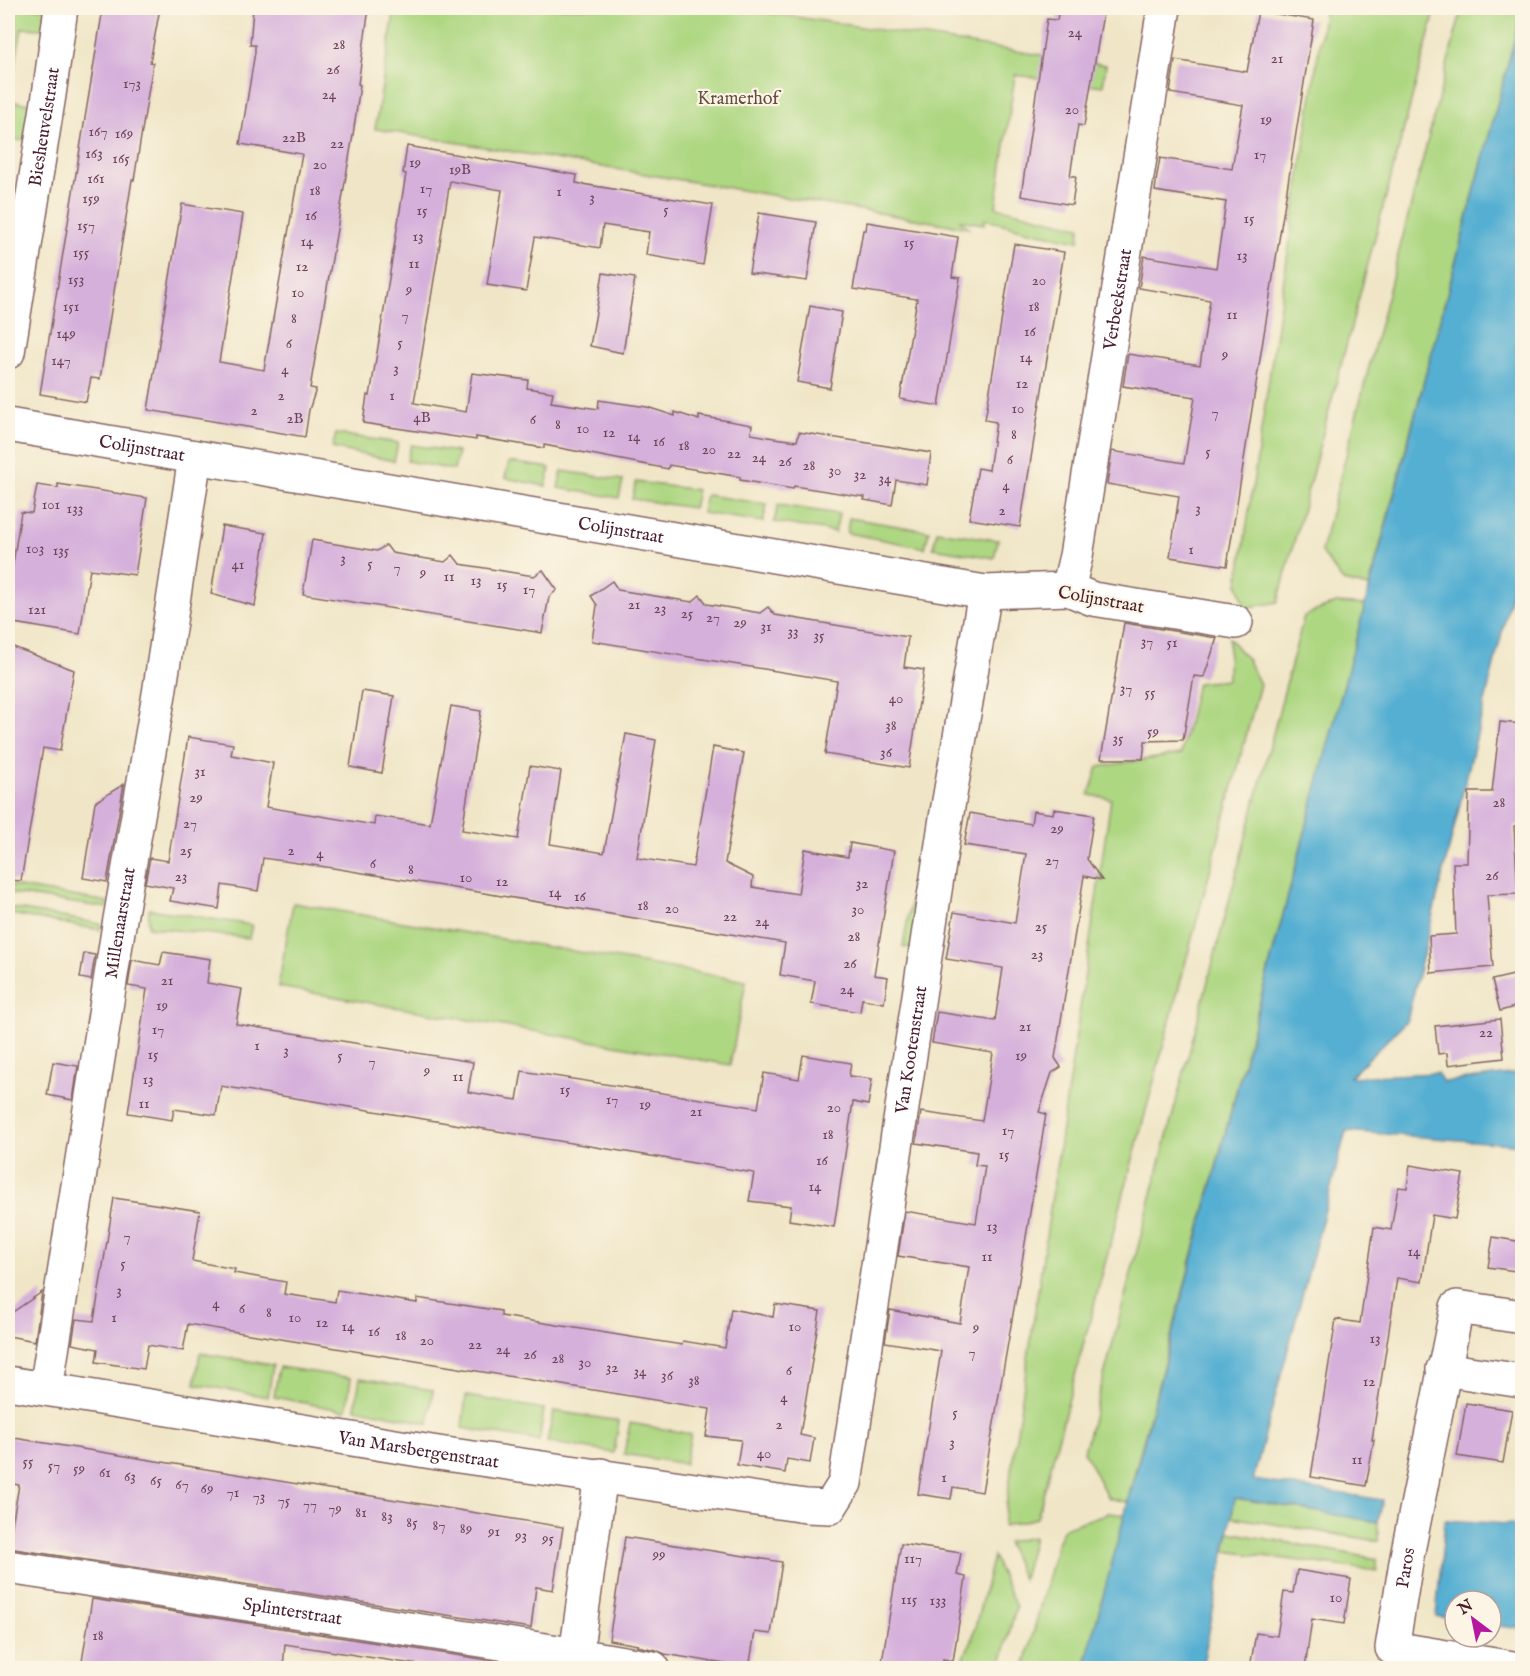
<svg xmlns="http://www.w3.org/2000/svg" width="1530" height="1676" font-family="'IM FELL English',serif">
  <rect width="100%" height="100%" fill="#fcf5e5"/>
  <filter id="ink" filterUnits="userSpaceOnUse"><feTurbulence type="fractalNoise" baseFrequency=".0167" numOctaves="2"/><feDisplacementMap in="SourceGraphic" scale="12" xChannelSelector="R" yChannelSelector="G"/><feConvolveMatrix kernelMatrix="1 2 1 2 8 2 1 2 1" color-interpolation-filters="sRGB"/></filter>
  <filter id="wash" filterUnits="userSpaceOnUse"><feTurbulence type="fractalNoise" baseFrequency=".008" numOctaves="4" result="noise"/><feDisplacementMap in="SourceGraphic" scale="24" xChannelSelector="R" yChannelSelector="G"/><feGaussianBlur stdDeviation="1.35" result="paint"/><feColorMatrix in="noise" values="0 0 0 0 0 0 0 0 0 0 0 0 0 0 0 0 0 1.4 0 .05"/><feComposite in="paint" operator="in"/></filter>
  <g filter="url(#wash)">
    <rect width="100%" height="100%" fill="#f0e6c7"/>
    <g fill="#aed782" stroke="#7c7b56" stroke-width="1.5">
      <polygon points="8,8 46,8 43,29 22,28 8,101 30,104 26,140 8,140"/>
      <polygon points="395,8 738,8 1106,65 1103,86 1015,75 996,207 1080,227 1079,241 1029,231 985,219 984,224 960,220 969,228 375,129"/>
      <polygon points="1325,8 1436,8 1278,602 1245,608 1238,584"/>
      <polygon points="1462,8 1522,8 1522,11 1369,587 1343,581 1321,552"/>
      <polygon points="336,434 398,443 394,461 332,448"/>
      <polygon points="411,445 458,452 454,470 407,461"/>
      <polygon points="509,462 550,468 546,486 505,478"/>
      <polygon points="562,471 623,480 619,498 558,488"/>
      <polygon points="636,482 697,490 693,508 632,499"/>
      <polygon points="706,495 767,504 763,522 702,513"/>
      <polygon points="778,505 839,514 835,532 774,522"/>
      <polygon points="849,518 929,531 925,548 847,533"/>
      <polygon points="937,531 998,540 994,558 933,548"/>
      <polygon points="1336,603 1365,605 1127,1502 1108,1498 1084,1452 1304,616"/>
      <polygon points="1229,638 1247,659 1260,684 1037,1518 1003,1526 1111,799 1089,795 1098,767 1181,754 1197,683 1228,680"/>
      <polygon points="918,860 928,862 914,949 903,947"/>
      <polygon points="8,885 108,902 107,908 8,893"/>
      <polygon points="293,903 746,981 730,1065 278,987"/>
      <polygon points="12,908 101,924 100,930 10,914"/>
      <polygon points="149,909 252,925 249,938 148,927"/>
      <polygon points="200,1353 273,1365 268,1397 195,1384"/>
      <polygon points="279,1367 351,1378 346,1411 274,1397"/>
      <polygon points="360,1378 433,1390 428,1423 355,1408"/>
      <polygon points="466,1396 544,1409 539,1441 462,1428"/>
      <polygon points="554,1411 619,1421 614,1453 547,1442"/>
      <polygon points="630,1423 691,1434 685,1464 624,1454"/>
      <polygon points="1235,1498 1378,1522 1378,1541 1231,1517"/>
      <polygon points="1108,1513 1125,1515 1084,1668 1024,1668 1057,1543 1064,1528"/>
      <polygon points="1229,1532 1377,1559 1377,1571 1225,1551"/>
      <polygon points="1034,1537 1023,1579 1007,1542"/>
      <polygon points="993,1556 1016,1607 1000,1668 959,1668 972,1640"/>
    </g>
    <g fill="#55afd2" stroke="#50677e" stroke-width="1.5">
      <polygon points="1522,11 1522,551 1407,1020 1350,1077 1437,1073 1443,1082 1519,1073 1516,1056 1522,1056 1522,1145 1346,1131 1253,1480 1383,1500 1378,1522 1235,1498 1202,1668 1084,1668"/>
      <polygon points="1445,1520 1522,1525 1522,1629 1491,1625 1491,1601 1455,1601 1455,1619 1436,1616"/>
    </g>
    <g id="blocks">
      <g fill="#d5b0db">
        <polygon points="103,8 160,8 150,62 153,63 134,180 132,180 100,379 91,378 86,402 40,394"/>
        <polygon points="253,8 369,8 358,84 360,85 353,135 310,388 316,389 309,410 305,437 148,410 182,204 243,214 219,362 264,370 302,154 240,144 255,52 255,45 250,45"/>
        <polygon points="1059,8 1104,8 1084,126 1078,125 1070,176 1076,176 1072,205 1021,196 1047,19 1057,20"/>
        <polygon points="1258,11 1314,20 1227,566 1170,557 1179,496 1107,484 1112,451 1184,463 1195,397 1123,386 1128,354 1200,365 1210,300 1139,288 1144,256 1216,268 1226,202 1155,191 1157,175 1160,158 1232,169 1243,105 1170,93 1175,60 1247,72"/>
        <polygon points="407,146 577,175 576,183 713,205 703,265 646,255 649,232 603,225 600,248 535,237 526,291 487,285 502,190 450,181 414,403 466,412 472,373 528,380 527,388 553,392 551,402 598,409 599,400 647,407 675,416 675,412 699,420 699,416 752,425 751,434 774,438 797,441 799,432 931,453 927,485 896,480 892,505 864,500 865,497 794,486 793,489 740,480 740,477 669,465 668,469 544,445 544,448 476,437 476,440 363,423 367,395 370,396 402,198 406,174 403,173"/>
        <polygon points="759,213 816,222 807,281 749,273"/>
        <polygon points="867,222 958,237 952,277 960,278 939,406 900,399 917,299 853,289 863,230 866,230"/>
        <polygon points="1014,244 1064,252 1020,527 969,519 978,468 989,470 996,422 985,420"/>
        <polygon points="603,273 635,278 623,353 590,346"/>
        <polygon points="810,306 842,312 830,388 797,382"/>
        <polygon points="58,484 147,498 135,575 90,569 80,634 8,622 8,596 21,512 32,513 37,485 58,488"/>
        <polygon points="222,526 266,533 255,606 211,594"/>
        <polygon points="312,540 377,551 386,545 392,553 445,562 453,555 460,564 534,576 543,570 557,590 549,597 542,633 303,594"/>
        <polygon points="612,581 618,590 692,602 700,595 707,604 760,613 768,607 775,615 908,637 904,667 924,670 909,768 825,754 837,681 592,641 597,605 591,596"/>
        <polygon points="1124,623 1217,638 1204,677 1194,676 1183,740 1145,741 1143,759 1101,759"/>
        <polygon points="8,645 74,670 60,751 43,748 21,881 8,880"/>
        <polygon points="362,691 394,696 382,773 350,767"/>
        <polygon points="451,706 481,711 462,830 518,839 530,766 561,771 550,844 604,853 626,734 656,740 637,858 693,867 713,747 744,753 725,863 753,877 752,887 798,894 805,849 848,857 850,843 894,851 874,975 888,977 884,1003 862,999 860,1012 811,1004 815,981 780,975 785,943 333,868 263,858 258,891 222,885 219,909 170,901 173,888 145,883 150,858 168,861 188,737 233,744 231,755 273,763 266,807 374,825 375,816 430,824"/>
        <polygon points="1500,722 1522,724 1522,826 1514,826 1518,894 1487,895 1493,967 1431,973 1429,936 1456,934 1453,863 1467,863 1469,792 1492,792"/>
        <polygon points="124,784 107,882 83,878 95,802"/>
        <polygon points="1054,809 1094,815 1087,859 1102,880 1084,876 1055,1058 1061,1067 1052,1073 1039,1112 1046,1114 1020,1274 982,1492 953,1487 951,1499 918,1494 941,1351 885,1342 890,1310 960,1323 969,1267 898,1256 905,1211 976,1223 985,1166 975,1165 977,1152 916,1143 921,1112 982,1121 993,1053 932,1043 937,1012 995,1021 1003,968 946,959 954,912 1015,923 1026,854 964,845 970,813 1031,824 1033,811 1053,814"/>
        <polygon points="163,952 210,959 207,983 242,989 236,1024 473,1062 468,1092 517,1100 522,1071 758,1108 764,1073 799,1079 803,1055 851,1063 849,1076 872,1079 868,1105 853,1102 834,1227 789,1220 791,1206 749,1201 754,1173 706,1165 221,1086 216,1115 174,1109 172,1120 128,1113 147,989 128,986 132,960 160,965"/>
        <polygon points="84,953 95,955 91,980 80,978"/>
        <polygon points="1522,973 1522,1005 1500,1011 1492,980"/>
        <polygon points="1500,1019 1504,1058 1448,1065 1447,1053 1438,1054 1435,1026"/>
        <polygon points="53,1062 78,1066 73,1100 47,1095"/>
        <polygon points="1410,1165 1463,1174 1455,1219 1432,1215 1422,1282 1397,1278 1372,1440 1374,1440 1366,1486 1311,1477 1336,1319 1360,1323 1374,1227 1391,1230 1398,1187 1407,1188"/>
        <polygon points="114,1198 200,1211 192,1261 235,1269 234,1273 286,1282 284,1294 310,1298 335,1302 337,1290 417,1303 417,1298 501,1311 501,1316 631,1337 682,1345 683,1341 725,1348 731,1309 773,1317 775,1304 820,1311 800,1435 814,1438 810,1463 787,1459 785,1473 737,1465 741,1440 706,1436 710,1409 188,1324 183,1351 148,1345 144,1369 96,1362 98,1349 72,1344 76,1319 94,1321"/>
        <polygon points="1493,1237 1522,1242 1522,1272 1488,1267"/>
        <polygon points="42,1292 35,1341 8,1336 10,1314"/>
        <polygon points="1466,1403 1512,1410 1503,1463 1457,1456"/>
        <polygon points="8,1437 563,1527 553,1590 536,1587 531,1628 8,1548 19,1485 8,1483"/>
        <polygon points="625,1537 782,1562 771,1634 755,1632 749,1668 665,1654 656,1650 637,1646 638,1645 609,1640"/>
        <polygon points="901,1544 961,1553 957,1575 966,1577 953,1661 943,1659 942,1668 881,1668"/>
        <polygon points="1297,1570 1351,1579 1344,1624 1312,1619 1305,1668 1250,1668 1256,1633 1277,1636 1284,1592 1293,1593"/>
        <polygon points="92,1599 507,1663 506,1668 438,1668 285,1644 283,1668 81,1668"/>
      </g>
    </g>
  </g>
  <g filter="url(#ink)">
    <use href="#blocks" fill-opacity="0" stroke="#846562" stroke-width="1.5"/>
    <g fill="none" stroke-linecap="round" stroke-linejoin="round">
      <g stroke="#846562" stroke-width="36">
        <g id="minor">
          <path id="s1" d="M8 352 49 95 61 8"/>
          <path id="s2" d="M8 425 985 592 1068 589 1093 599 1236 622"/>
          <path id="s3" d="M1068 589 1076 556 1164 8"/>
          <polyline points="1443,1369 1522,1381"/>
          <path id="s4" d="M8 1383 438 1453 806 1506 830 1507 845 1483 946 818 985 592"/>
          <path id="s5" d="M46 1389 118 931 159 694 195 457"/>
          <path id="s6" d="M8 1567 565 1653 653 1668"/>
          <polyline points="576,1655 601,1475"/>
          <path id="s7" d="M1513 1668 1392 1648 1407 1556 1457 1307 1522 1317"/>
        </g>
      </g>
      <use href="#minor" stroke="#fff" stroke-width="33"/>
    </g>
  </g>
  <g text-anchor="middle" stroke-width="4.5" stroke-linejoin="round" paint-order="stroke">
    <g font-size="15" fill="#6d4357">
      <text x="1075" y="37">24</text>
      <text x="339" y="49">28</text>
      <text x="1277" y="63">21</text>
      <text x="333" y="74">26</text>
      <text x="132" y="88">173</text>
      <text x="329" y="99">24</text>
      <text x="1072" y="114">20</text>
      <text x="1266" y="124">19</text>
      <text x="98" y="136">167</text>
      <text x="124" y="138">169</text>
      <text x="294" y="142">22B</text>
      <text x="337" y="148">22</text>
      <text x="94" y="158">163</text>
      <text x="1260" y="159">17</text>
      <text x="121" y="163">165</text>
      <text x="415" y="167">19</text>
      <text x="320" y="169">20</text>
      <text x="460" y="174">19B</text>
      <text x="96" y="183">161</text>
      <text x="426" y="193">17</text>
      <text x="315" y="195">18</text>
      <text x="559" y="196">1</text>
      <text x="592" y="202">3</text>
      <text x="91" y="203">159</text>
      <text x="666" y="214">5</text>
      <text x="422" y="215">15</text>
      <text x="311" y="220">16</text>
      <text x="1249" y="223">15</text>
      <text x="86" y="230">157</text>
      <text x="418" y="241">13</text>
      <text x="307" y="246">14</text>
      <text x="909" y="247">15</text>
      <text x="81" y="257">155</text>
      <text x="1242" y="260">13</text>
      <text x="414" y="268">11</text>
      <text x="302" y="271">12</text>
      <text x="76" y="284">153</text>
      <text x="1039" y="285">20</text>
      <text x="409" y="294">9</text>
      <text x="298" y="297">10</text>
      <text x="71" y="311">151</text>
      <text x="1034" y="311">18</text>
      <text x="1232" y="319">11</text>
      <text x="405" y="320">7</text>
      <text x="294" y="323">8</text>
      <text x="1030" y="336">16</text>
      <text x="66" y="338">149</text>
      <text x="400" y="347">5</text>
      <text x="289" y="348">6</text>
      <text x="1225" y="359">9</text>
      <text x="1026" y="362">14</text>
      <text x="61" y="365">147</text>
      <text x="396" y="373">3</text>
      <text x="285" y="374">4</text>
      <text x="1022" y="388">12</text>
      <text x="281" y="400">2</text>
      <text x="392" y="400">1</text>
      <text x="1018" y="413">10</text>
      <text x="254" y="415">2</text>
      <text x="1215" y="417">7</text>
      <text x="422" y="422">4B</text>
      <text x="295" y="423">2B</text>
      <text x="533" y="424">6</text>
      <text x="558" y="429">8</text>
      <text x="583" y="433">10</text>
      <text x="609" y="437">12</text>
      <text x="1014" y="439">8</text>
      <text x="634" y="441">14</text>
      <text x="659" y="446">16</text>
      <text x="684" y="450">18</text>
      <text x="709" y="454">20</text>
      <text x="1208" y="456">5</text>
      <text x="734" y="458">22</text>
      <text x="759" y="462">24</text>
      <text x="1010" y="464">6</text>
      <text x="785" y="466">26</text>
      <text x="809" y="470">28</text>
      <text x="835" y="475">30</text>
      <text x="860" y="479">32</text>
      <text x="885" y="483">34</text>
      <text x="1006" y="490">4</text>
      <text x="51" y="509">101</text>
      <text x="75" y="513">133</text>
      <text x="1198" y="513">3</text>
      <text x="1002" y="515">2</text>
      <text x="35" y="553">103</text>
      <text x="1191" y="554">1</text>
      <text x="61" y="555">135</text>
      <text x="343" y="563">3</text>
      <text x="370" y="568">5</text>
      <text x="238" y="569">41</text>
      <text x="397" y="572">7</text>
      <text x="423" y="577">9</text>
      <text x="449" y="581">11</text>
      <text x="476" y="585">13</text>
      <text x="502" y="589">15</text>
      <text x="529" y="594">17</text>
      <text x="634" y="609">21</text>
      <text x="660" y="613">23</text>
      <text x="37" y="614">121</text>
      <text x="687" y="618">25</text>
      <text x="713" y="622">27</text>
      <text x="740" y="627">29</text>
      <text x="766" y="631">31</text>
      <text x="793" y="636">33</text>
      <text x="819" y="640">35</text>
      <text x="1147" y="646">37</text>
      <text x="1172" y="647">51</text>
      <text x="1126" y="693">37</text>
      <text x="1150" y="697">55</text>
      <text x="896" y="703">40</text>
      <text x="891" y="730">38</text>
      <text x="1153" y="736">59</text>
      <text x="1118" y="743">35</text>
      <text x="886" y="757">36</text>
      <text x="200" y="776">31</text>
      <text x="196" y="802">29</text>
      <text x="1499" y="807">28</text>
      <text x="190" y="828">27</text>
      <text x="1057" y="833">29</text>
      <text x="186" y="855">25</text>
      <text x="291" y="855">2</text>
      <text x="320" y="858">4</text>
      <text x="1052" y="865">27</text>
      <text x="373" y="868">6</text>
      <text x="411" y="874">8</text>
      <text x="1492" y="880">26</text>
      <text x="181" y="881">23</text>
      <text x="466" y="882">10</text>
      <text x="502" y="886">12</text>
      <text x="862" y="888">32</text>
      <text x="555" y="897">14</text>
      <text x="580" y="901">16</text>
      <text x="643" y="910">18</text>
      <text x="672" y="913">20</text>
      <text x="858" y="914">30</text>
      <text x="730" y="921">22</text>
      <text x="762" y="926">24</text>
      <text x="1041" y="931">25</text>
      <text x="854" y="941">28</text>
      <text x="1037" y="959">23</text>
      <text x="850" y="968">26</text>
      <text x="167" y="985">21</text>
      <text x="847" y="994">24</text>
      <text x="162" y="1010">19</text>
      <text x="1025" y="1031">21</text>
      <text x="158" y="1034">17</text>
      <text x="1486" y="1037">22</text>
      <text x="257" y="1050">1</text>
      <text x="286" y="1055">3</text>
      <text x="153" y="1059">15</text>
      <text x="340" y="1060">5</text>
      <text x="1021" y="1060">19</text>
      <text x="372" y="1066">7</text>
      <text x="427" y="1075">9</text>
      <text x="458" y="1081">11</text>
      <text x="148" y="1084">13</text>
      <text x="565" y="1094">15</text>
      <text x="612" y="1104">17</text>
      <text x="144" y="1108">11</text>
      <text x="645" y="1109">19</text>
      <text x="834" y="1112">20</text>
      <text x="696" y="1116">21</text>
      <text x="1008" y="1135">17</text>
      <text x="828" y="1139">18</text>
      <text x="1004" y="1159">15</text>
      <text x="822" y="1165">16</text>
      <text x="815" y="1191">14</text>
      <text x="992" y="1231">13</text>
      <text x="127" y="1241">7</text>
      <text x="1414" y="1256">14</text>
      <text x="987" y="1261">11</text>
      <text x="123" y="1268">5</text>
      <text x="119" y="1295">3</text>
      <text x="216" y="1308">4</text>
      <text x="242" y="1313">6</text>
      <text x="269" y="1317">8</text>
      <text x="114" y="1322">1</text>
      <text x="295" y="1322">10</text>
      <text x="322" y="1327">12</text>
      <text x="348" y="1331">14</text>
      <text x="795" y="1331">10</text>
      <text x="976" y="1332">9</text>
      <text x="374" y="1336">16</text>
      <text x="401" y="1340">18</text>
      <text x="1375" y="1343">13</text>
      <text x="427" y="1345">20</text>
      <text x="475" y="1349">22</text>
      <text x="503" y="1354">24</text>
      <text x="972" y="1357">7</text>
      <text x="530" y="1359">26</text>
      <text x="558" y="1363">28</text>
      <text x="585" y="1367">30</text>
      <text x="612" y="1372">32</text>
      <text x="789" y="1375">6</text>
      <text x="640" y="1376">34</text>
      <text x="667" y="1380">36</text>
      <text x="694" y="1385">38</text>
      <text x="1369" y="1386">12</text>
      <text x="784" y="1402">4</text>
      <text x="955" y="1417">5</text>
      <text x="779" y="1429">2</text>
      <text x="952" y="1447">3</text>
      <text x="764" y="1458">40</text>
      <text x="1357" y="1464">11</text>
      <text x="28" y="1466">55</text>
      <text x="54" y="1470">57</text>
      <text x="79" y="1473">59</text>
      <text x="105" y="1477">61</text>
      <text x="130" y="1481">63</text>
      <text x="944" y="1482">1</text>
      <text x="156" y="1485">65</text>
      <text x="182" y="1489">67</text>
      <text x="207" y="1493">69</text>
      <text x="233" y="1497">71</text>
      <text x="259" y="1501">73</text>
      <text x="284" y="1505">75</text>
      <text x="310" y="1509">77</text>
      <text x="335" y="1513">79</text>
      <text x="361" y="1517">81</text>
      <text x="387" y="1521">83</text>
      <text x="412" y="1527">85</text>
      <text x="439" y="1530">87</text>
      <text x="466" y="1533">89</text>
      <text x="494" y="1536">91</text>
      <text x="521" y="1540">93</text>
      <text x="548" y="1543">95</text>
      <text x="659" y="1559">99</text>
      <text x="913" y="1563">117</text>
      <text x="1336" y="1602">10</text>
      <text x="909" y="1604">115</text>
      <text x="938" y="1605">133</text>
      <text x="98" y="1640">18</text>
    </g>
    <g font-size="18" fill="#634d41" stroke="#fcf5e5">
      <text x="738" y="104">Kramerhof</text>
    </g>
    <g font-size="18" fill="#4a1f2b" stroke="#fcf5e5">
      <text dy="6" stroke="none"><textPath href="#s1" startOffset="228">Biesheuvelstraat</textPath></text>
      <text dy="6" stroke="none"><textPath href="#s3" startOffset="294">Verbeekstraat</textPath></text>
      <text dy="6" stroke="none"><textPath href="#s2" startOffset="136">Colijnstraat</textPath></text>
      <text dy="6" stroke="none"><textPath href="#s2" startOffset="622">Colijnstraat</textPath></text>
      <text transform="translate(1101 599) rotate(10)" y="6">Colijnstraat</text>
      <text dy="6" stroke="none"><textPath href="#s5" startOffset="472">Millenaarstraat</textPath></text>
      <text dy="6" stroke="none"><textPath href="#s4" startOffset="1298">Van Kootenstraat</textPath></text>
      <text dy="6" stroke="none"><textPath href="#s4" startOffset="416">Van Marsbergenstraat</textPath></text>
      <text dy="6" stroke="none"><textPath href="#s7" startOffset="204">Paros</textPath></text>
      <text dy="6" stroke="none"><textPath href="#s6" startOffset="288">Splinterstraat</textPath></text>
    </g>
  </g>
  <rect width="1530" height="1676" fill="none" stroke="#fcf5e5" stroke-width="30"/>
  <g transform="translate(1473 1619) rotate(328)"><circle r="28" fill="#fcf5e5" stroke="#b59f9b" stroke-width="1.5"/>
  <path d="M0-4.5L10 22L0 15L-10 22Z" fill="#b5179e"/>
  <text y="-9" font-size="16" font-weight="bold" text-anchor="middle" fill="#4a1f2b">N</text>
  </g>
</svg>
